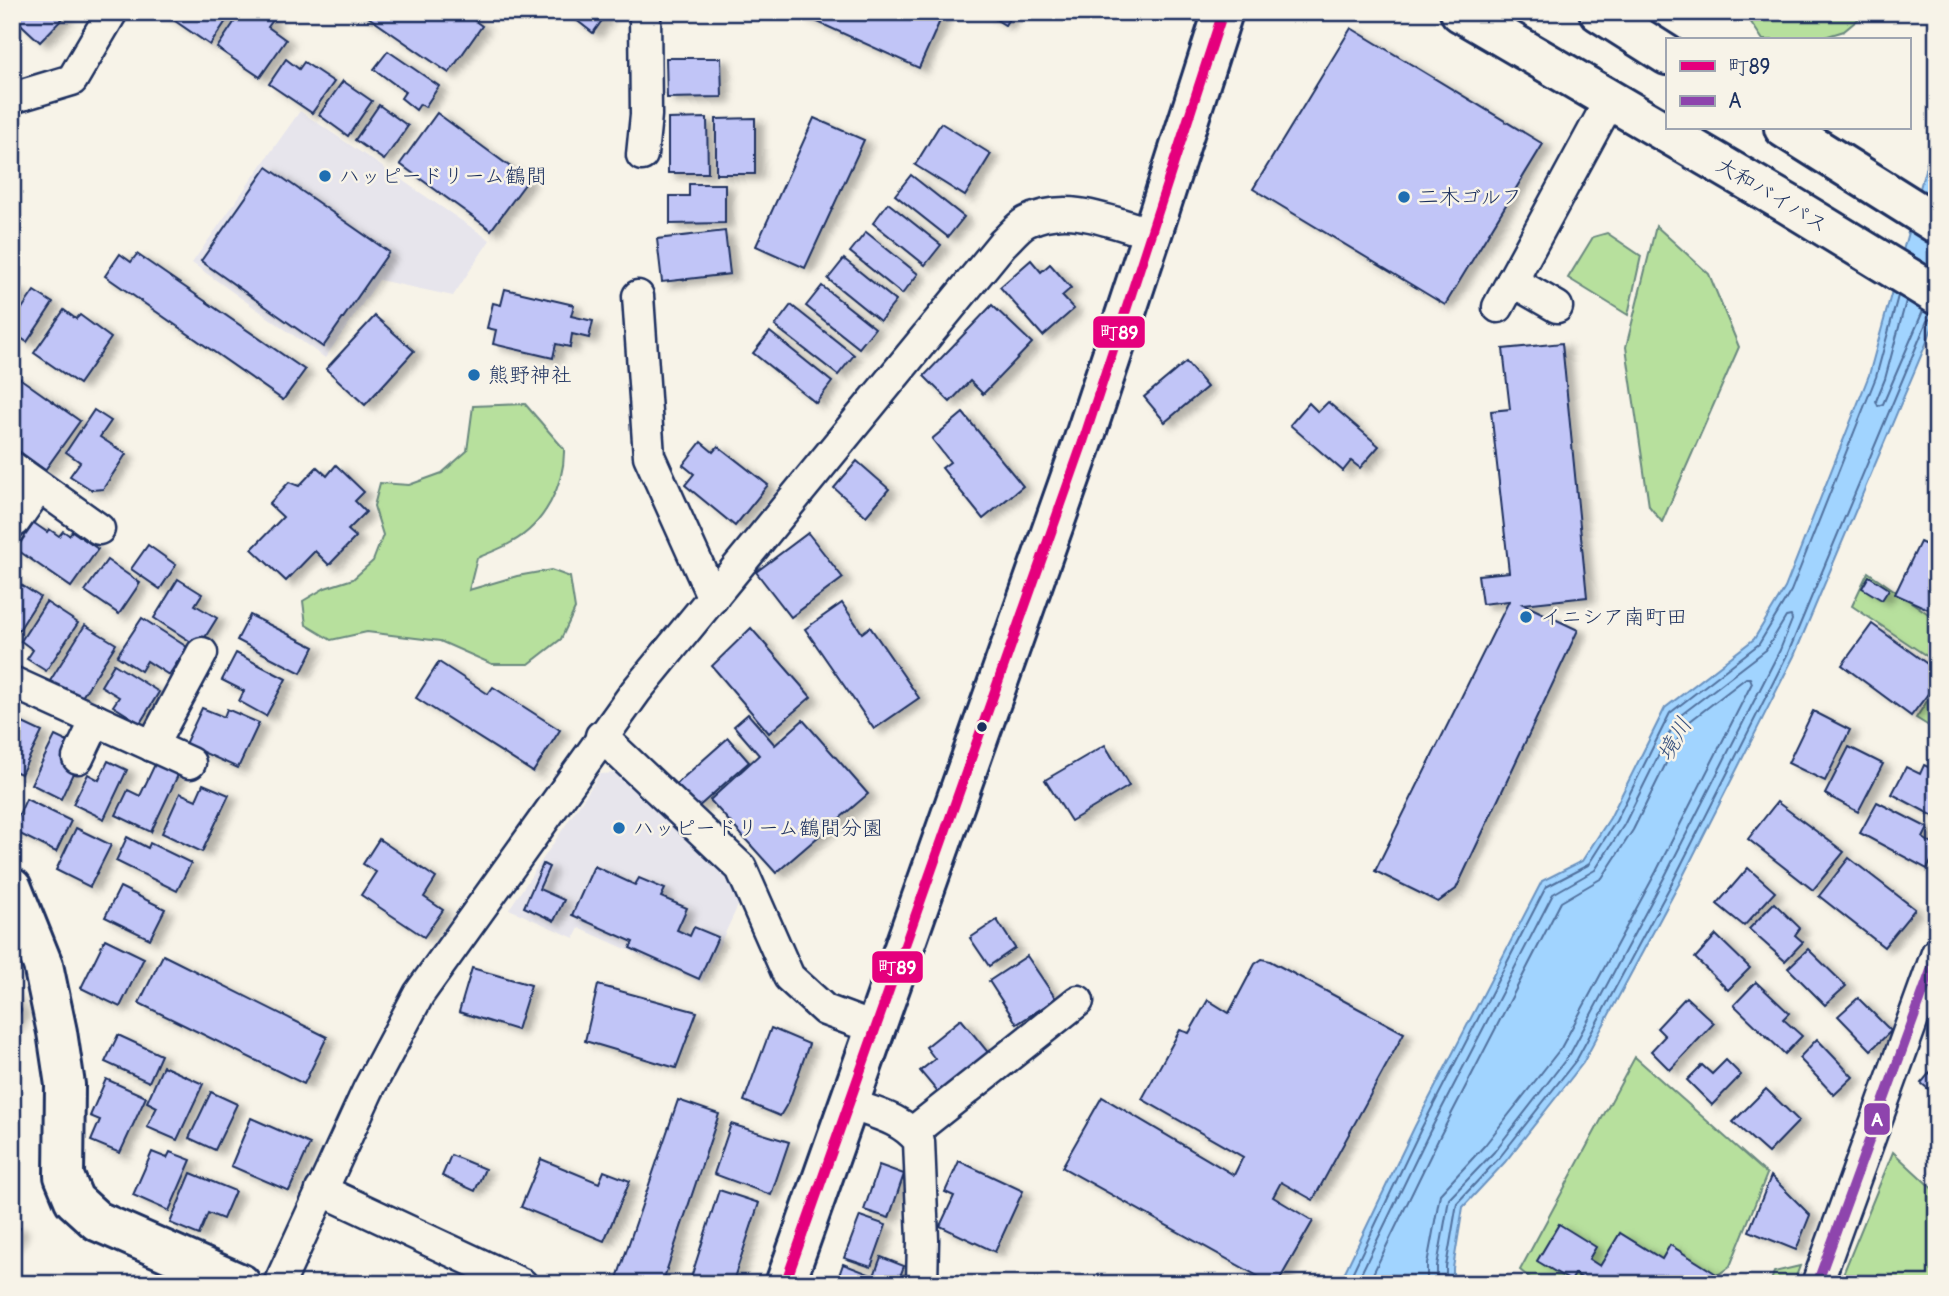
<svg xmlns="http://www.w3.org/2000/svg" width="1949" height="1296" font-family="Pangolin,'Klee One',sans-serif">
  <defs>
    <filter id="shadow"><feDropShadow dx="8" dy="4.5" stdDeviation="3.5" flood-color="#0004"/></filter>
  </defs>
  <rect width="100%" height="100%" fill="#f7f3e8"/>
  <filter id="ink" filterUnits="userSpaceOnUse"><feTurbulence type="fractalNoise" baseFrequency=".0143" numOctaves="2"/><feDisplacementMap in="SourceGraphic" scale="14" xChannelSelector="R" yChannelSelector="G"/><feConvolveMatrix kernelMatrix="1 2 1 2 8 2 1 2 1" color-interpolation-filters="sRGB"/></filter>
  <g filter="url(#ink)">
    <g fill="#e7e5ec">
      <polygon points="300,111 490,240 453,296 379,280 325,358 192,263"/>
      <polygon points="616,773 733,882 741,899 702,983 579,928 574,938 509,909 600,774"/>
    </g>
    <g fill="#b7e09d" stroke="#69887e" stroke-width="2">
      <polygon points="1748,12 1867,12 1844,31 1815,40 1763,40 1748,18"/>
      <polygon points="1656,226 1709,274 1739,347 1662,522 1649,506 1626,347"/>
      <polygon points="1607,233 1641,256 1628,315 1568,278 1593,237"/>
      <path d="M525 404 564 449C565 484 544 525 512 542 501 549 488 553 477 558L469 590 517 576 551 570 570 577 575 609 561 639 529 664H492L440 641 367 632 331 640 306 625 303 601 325 588 353 579 373 561 383 535 374 506 380 483 409 485 442 473 467 451 473 406Z"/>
      <polygon points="1868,572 1937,620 1937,663 1852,606"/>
      <polygon points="1937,686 1937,731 1916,718"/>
      <polygon points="1635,1057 1767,1174 1730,1266 1718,1275 1713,1284 1537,1284 1520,1270"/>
      <polygon points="1893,1152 1937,1193 1937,1284 1839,1284"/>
      <polygon points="1800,1266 1793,1284 1770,1284 1774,1272"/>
    </g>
    <polygon fill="#a1d4ff" stroke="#6b92bf" stroke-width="2" points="1937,126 1937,315 1926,344 1794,656 1679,884 1583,1063 1505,1162 1463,1207 1453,1268 1453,1284 1339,1284 1415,1126 1542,881 1582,861 1610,818 1665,708 1754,639 1785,588 1869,375"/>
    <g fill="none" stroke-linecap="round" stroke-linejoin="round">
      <g stroke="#51719e" stroke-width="2">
        <polyline points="1906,301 1885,379 1876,401 1878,406 1883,404 1923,311"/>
        <polyline points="1347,1284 1421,1129 1546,887 1588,865 1616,821 1670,713 1759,644 1791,591 1876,377 1898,296"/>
        <polyline points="1356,1284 1429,1133 1553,894 1595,870 1624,825 1677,718 1766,650 1786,617 1791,616 1792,620 1780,650 1665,876 1570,1054 1494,1152 1449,1199 1437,1266 1437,1284"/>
        <polyline points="1368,1284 1439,1138 1561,902 1602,878 1633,830 1685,725 1746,678 1750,678 1752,683 1656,872 1561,1048 1485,1145 1440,1194 1427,1264 1427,1284"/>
        <polyline points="1446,1284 1446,1267 1457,1203 1500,1157 1577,1059 1673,881 1788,653 1927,321 1935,316"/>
      </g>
    </g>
    <g fill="#c1c5f7" stroke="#1b2f5e" stroke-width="2" filter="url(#shadow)">
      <polygon points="12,12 64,12 67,14 40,42 12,16"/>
      <polygon points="162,12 232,12 210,45"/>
      <polygon points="241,12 261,12 273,20 268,27 286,40 260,77 217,48"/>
      <polygon points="361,12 463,12 482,26 449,73"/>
      <polygon points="566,12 608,12 593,33"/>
      <polygon points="801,12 940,12 943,14 919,68 800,14"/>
      <polygon points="984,12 1013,12 1005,25"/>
      <polygon points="1351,28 1543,144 1445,305 1253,189"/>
      <polygon points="388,51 439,86 425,107 420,104 416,110 401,98 405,92 374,69"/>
      <polygon points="666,58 721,58 722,97 667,98"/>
      <polygon points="286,59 299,69 304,62 334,82 312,113 269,84"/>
      <polygon points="343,81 372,101 348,136 319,115"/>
      <polygon points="379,105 408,126 384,160 355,140"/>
      <polygon points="437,113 528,180 491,230 400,164"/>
      <polygon points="707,118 708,173 668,173 668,119"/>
      <polygon points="755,118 755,174 716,174 716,119"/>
      <polygon points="814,118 864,140 805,268 756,246"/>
      <polygon points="941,123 991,154 965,196 915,165"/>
      <polygon points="267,167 389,252 323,347 201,261"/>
      <polygon points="911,175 964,217 948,237 895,195"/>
      <polygon points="689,184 725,184 725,223 670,224 670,196 689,196"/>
      <polygon points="888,203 941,245 925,265 873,223"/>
      <polygon points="725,231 730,274 662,282 657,239"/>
      <polygon points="866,232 918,274 902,294 850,252"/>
      <polygon points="120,254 131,262 137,254 305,370 283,400 105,276"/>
      <polygon points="844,259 896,301 880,321 828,279"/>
      <polygon points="1031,260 1041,272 1050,264 1071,288 1062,296 1074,309 1043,336 1000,287"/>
      <polygon points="12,285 21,292 12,305"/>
      <polygon points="822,286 875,328 859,348 806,306"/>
      <polygon points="505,289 574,305 571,316 593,321 589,338 572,334 570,347 556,344 553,358 493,344 496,330 487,328 493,303 501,305"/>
      <polygon points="34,291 53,303 27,342 12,332 12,323"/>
      <polygon points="791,305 854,355 838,375 775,326"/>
      <polygon points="992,305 1032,343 983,394 970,381 950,402 924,376"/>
      <polygon points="64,310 76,319 80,315 111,338 79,384 34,353"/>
      <polygon points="375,316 414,351 365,405 326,369"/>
      <polygon points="770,332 832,382 816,403 753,353"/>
      <polygon points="1562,343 1587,597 1523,604 1578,630 1456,889 1438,902 1375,871 1509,601 1482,604 1478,575 1509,572 1491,411 1510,409 1503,349"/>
      <polygon points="1186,362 1207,387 1165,422 1144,397"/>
      <polygon points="18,377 80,421 45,470 12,446 12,385"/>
      <polygon points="1328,402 1379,446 1360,468 1351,461 1343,471 1290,425 1309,403 1318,412"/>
      <polygon points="94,410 111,421 100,437 126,454 103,489 92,490 70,476 80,462 66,452"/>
      <polygon points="963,413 1023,486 983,519 942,468 950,462 932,439"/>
      <polygon points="701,442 713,452 718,446 768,485 735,526 685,485 694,474 683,465"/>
      <polygon points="857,461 889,489 866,516 834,488"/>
      <polygon points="336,465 364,492 355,501 366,512 348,530 356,537 329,565 315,551 286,581 252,549 283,517 269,504 289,482 299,486 317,467 327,476"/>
      <polygon points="34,523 47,532 49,529 59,536 63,531 69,535 72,531 98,549 71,587 16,549"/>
      <polygon points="808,533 843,578 791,617 756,572"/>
      <polygon points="1920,542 1937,550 1937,613 1895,594"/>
      <polygon points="148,545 176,565 160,589 131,569"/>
      <polygon points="107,560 140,583 119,614 85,591"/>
      <polygon points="1869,576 1889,589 1882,600 1862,588"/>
      <polygon points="12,579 40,597 12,641"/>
      <polygon points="178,579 202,594 195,605 217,618 199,647 154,618"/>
      <polygon points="46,602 78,623 46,671 27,659 33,650 21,641"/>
      <polygon points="842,603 862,633 870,627 919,698 874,729 805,629"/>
      <polygon points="250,615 314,647 301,673 237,640"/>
      <polygon points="142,618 187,647 169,675 147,661 141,671 117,656"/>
      <polygon points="1872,624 1937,671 1937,682 1911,716 1842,665"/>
      <polygon points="85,625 116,644 80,700 50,681"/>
      <polygon points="751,628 811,697 769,733 712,666"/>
      <polygon points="236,653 286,679 266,716 239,701 244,691 222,680"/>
      <polygon points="439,662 488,694 493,687 560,730 533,772 416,698"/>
      <polygon points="114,664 159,692 140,723 113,706 119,697 101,686"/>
      <polygon points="202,708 224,717 227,709 259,723 238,768 185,744"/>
      <polygon points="1813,711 1850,730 1825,781 1788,763"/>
      <polygon points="748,714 775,745 803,720 868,794 776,873 710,800 759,755 734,726"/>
      <polygon points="12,718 42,732 21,774 12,770"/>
      <polygon points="55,736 74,745 65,764 75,769 61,799 31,784"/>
      <polygon points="728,738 749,762 697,808 676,784"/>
      <polygon points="1105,745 1129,786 1071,821 1045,780"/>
      <polygon points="1849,747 1883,764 1858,812 1825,794"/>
      <polygon points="108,761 127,770 104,819 73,804 88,774 99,780"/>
      <polygon points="156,762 179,773 151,832 116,815 128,790 140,796"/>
      <polygon points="1924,765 1937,771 1937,818 1892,794 1906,767 1920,774"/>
      <polygon points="203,784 229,795 202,852 162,833 180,793 196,800"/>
      <polygon points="26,799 71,821 56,852 12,830"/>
      <polygon points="1777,802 1844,852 1813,890 1748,839"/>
      <polygon points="1877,802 1928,828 1923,838 1937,847 1937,850 1927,869 1860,833"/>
      <polygon points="76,828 111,845 90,887 56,870"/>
      <polygon points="127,837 148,848 150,843 191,863 177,891 116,861"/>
      <polygon points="379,839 436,878 424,897 443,910 424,937 361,895 376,872 363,864"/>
      <polygon points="1849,858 1915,909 1884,947 1819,896"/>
      <polygon points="543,864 549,867 539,889 564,900 554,921 524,907"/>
      <polygon points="594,866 635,885 639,878 665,889 661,897 687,908 677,930 690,936 694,927 718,937 699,979 630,948 633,942 572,915"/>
      <polygon points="1748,868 1775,892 1744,926 1717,904"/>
      <polygon points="120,887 165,909 150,939 105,917"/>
      <polygon points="1774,903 1800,928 1795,935 1803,942 1785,961 1749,929"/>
      <polygon points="997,920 1015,948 989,966 970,938"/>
      <polygon points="1716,935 1750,968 1728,990 1695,958"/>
      <polygon points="105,939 144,958 120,1007 81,988"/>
      <polygon points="1808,949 1846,986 1825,1005 1788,968"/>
      <polygon points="163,955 327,1037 304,1084 139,1003"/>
      <polygon points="1027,956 1056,999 1017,1024 989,981"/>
      <polygon points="1262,959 1270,961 1404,1033 1313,1200 1281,1182 1273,1197 1313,1221 1277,1284 1272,1284 1062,1167 1102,1097 1234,1175 1243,1157 1142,1099 1180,1030 1189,1033 1208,1000 1229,1013 1255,964"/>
      <polygon points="472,968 531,985 517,1030 459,1012"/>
      <polygon points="1756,982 1789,1013 1783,1019 1802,1036 1785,1054 1734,1005"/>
      <polygon points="598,985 697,1012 676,1068 585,1041"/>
      <polygon points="12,993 21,1010 12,1029"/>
      <polygon points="1686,997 1714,1023 1670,1070 1651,1051 1665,1036 1657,1028"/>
      <polygon points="1858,998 1891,1031 1871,1050 1838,1016"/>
      <polygon points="961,1019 991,1056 941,1096 920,1071 935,1059 926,1047"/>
      <polygon points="771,1028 809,1044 789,1101 780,1116 744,1101"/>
      <polygon points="118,1035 161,1055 149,1082 105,1062"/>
      <polygon points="1817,1039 1853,1077 1834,1095 1799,1058"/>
      <polygon points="1726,1060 1741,1075 1712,1105 1687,1080 1702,1065 1712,1074"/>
      <polygon points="1937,1064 1937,1096 1921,1083"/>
      <polygon points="163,1066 203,1084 177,1140 147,1127 157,1107 147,1102"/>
      <polygon points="106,1079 146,1097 120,1153 91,1141 100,1120 90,1116"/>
      <polygon points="1766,1089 1799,1121 1768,1153 1733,1122"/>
      <polygon points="211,1092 237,1104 215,1150 189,1138"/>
      <polygon points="678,1100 719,1114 662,1284 615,1284"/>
      <polygon points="251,1118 310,1144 289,1191 231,1166"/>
      <polygon points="731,1124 789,1142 771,1195 714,1174"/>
      <polygon points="152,1152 167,1158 170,1152 191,1160 169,1211 133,1195"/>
      <polygon points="451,1155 485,1169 475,1191 442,1176"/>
      <polygon points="541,1159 599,1183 604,1171 630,1181 604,1241 521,1207"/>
      <polygon points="959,1161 1023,1191 995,1252 940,1226 954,1196 945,1192"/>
      <polygon points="879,1165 904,1174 889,1218 864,1210"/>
      <polygon points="191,1173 235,1191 223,1219 208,1213 199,1235 170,1223"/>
      <polygon points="1771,1176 1810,1215 1796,1250 1749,1231"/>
      <polygon points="719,1190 759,1203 732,1284 689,1284"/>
      <polygon points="860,1216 886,1225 871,1267 844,1258"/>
      <polygon points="1559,1224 1596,1247 1589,1259 1600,1266 1620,1233 1662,1259 1670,1245 1718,1275 1713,1284 1592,1284 1575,1274 1571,1281 1537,1261"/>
      <polygon points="12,1225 20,1228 12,1246"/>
      <polygon points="881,1257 904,1266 897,1284 871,1284"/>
      <polygon points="843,1264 869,1274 866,1284 836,1284"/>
    </g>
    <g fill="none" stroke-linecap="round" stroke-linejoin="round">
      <g stroke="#1b2f5e" stroke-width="35">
        <g id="street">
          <polyline points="12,98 72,80 112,12"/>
          <polyline points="642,155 646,115 645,12"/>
          <polyline points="1512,281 1557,307"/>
          <polyline points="638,296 649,456 713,598"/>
          <polyline points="1498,307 1610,100"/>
          <polyline points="12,467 99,529"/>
          <polyline points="15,521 39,487"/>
          <polyline points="12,682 190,763"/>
          <polyline points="601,736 741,868 789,977 825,1010 876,1029"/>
          <polyline points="152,746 202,653"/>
          <polyline points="78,758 96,720"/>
          <path d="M849 1104C874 1113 903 1119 919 1141L923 1240 922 1284"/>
          <polyline points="913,1132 1078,1001"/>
          <polyline points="321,1190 522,1284"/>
          <path d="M279 1284 368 1090 419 994 636 691 1002 244C1010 237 1017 227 1026 222 1067 201 1112 222 1152 234"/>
          <polyline points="1817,1284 1937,953"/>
        </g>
      </g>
      <g stroke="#1b2f5e" stroke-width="44">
        <g id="secondary">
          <polyline points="12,888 43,965 57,1032 65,1085 64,1176 74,1200 97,1221 241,1284"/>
          <polyline points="785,1284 1083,442 1152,234 1223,12"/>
        </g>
      </g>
      <g stroke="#1b2f5e" stroke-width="44">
        <g id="highway">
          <polyline points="1460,12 1788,204 1937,295"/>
          <polyline points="1599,12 1667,55"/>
          <polyline points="1784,128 1937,224"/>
        </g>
      </g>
      <use href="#street" stroke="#f7f3e8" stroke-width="30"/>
      <use href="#secondary" stroke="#f7f3e8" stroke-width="38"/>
      <use href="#highway" stroke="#f7f3e8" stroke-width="38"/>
      <g stroke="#f7f3e8" stroke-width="16">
        <polyline id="bus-1" points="785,1284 1083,442 1223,12"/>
      </g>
      <g stroke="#f7f3e8" stroke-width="16">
        <polyline id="bus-2" points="1817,1284 1937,954"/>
      </g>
      <use href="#bus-1" stroke="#e5007d" stroke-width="10"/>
      <use href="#bus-2" stroke="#8e44ad" stroke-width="10"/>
    </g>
  </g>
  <g fill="#1f6fb2" stroke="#f7f3e8" stroke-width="2.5">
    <circle cx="325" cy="176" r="7"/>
    <circle cx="1404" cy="197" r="7"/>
    <circle cx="474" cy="375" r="7"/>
    <circle cx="1526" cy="617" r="7"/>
    <circle cx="619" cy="828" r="7"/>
  </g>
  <circle fill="#1b2f5e" stroke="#f7f3e8" stroke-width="2.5" cx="982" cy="727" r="6"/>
  <g text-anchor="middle" stroke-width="5" stroke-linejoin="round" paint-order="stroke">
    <g font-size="21" fill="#1b2f5e" stroke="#f7f3e8" text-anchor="start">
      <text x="339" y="183">ハッピードリーム鶴間</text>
      <text x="1418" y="204">二木ゴルフ</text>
      <text x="488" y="382">熊野神社</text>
      <text x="1540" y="624">イニシア南町田</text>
      <text x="633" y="835">ハッピードリーム鶴間分園</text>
    </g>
    <g font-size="21" fill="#1b2f5e" stroke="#f7f3e8">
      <text transform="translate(1772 195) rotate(31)" y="7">大和バイパス</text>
    </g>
    <g font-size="23" font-style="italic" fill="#36507e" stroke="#f7f3e8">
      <text transform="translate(1674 739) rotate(-60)" y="8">境川</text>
    </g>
  </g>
  <g stroke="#f7f3e8" stroke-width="2.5">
    <rect x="1092" y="315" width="54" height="34" rx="7" fill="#e5007d"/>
    <rect x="871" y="950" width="53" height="34" rx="7" fill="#e5007d"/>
    <rect x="1863" y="1102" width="28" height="34" rx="7" fill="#8e44ad"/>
  </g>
  <g font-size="19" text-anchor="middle" font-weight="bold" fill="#fff">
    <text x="1119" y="339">町89</text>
    <text x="897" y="974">町89</text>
    <text x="1877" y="1126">A</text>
  </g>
  <rect width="1949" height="1296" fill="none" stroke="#f7f3e8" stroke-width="42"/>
  <rect x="21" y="21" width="1907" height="1254" fill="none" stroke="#1b2f5e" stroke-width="2.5" filter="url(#ink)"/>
  <rect x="1666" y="38" width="245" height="91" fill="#f7f3e8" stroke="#9fa5b1" stroke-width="2"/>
  <rect x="1680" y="61" width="35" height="10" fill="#e5007d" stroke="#9fa5b1" stroke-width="2"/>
  <text x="1728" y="74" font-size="21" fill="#1b2f5e">町89</text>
  <rect x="1680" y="96" width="35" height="10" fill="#8e44ad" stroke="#9fa5b1" stroke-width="2"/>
  <text x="1728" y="108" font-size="21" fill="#1b2f5e">A</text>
</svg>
